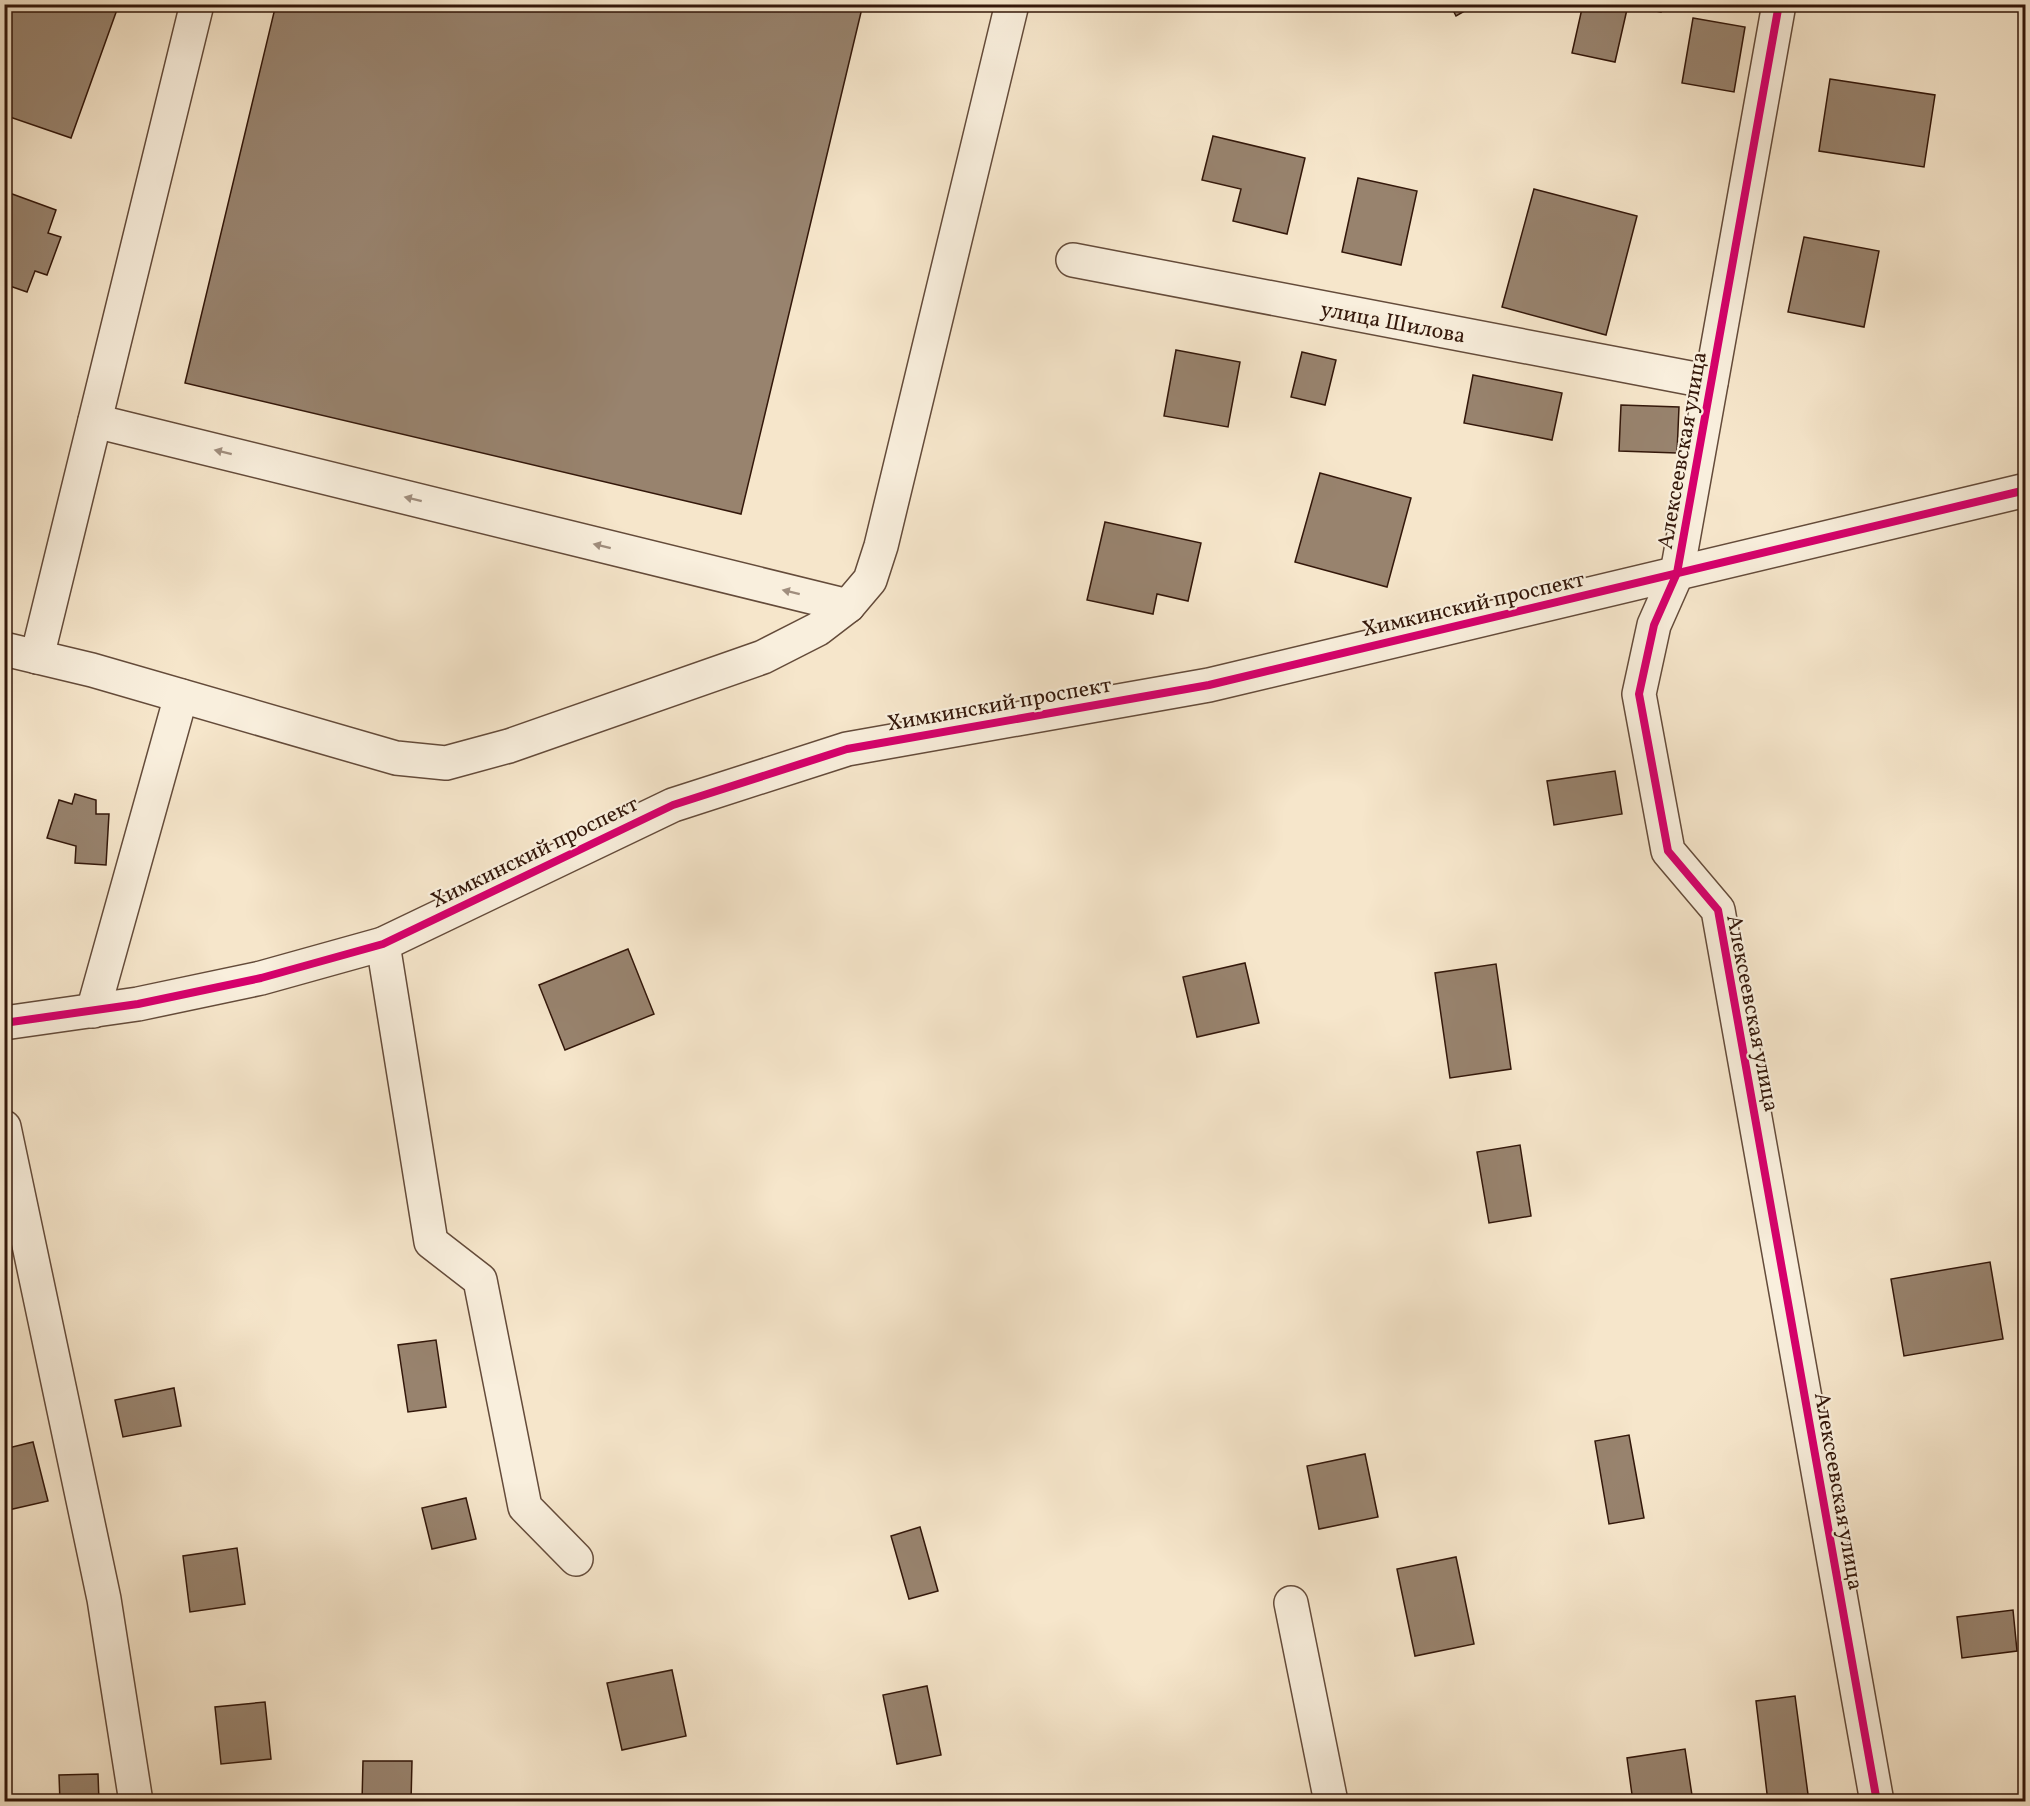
<svg xmlns="http://www.w3.org/2000/svg" width="2030" height="1806" font-family="Vollkorn,serif">
  <rect width="100%" height="100%" fill="#f6e6cb"/>
  <filter id="stains"><feTurbulence type="fractalNoise" baseFrequency=".00333" numOctaves="4"/><feColorMatrix values="0 0 0 0 .2 0 0 0 0 .09 0 0 0 0 .02 0 0 0 .5 -.17"/></filter>
  <radialGradient id="worn" r=".72"><stop offset=".6" stop-color="#630" stop-opacity="0"/><stop offset="1" stop-color="#630" stop-opacity=".3"/></radialGradient>
  <g fill="#98836e" stroke="#33170a" stroke-width="1.5">
    <polygon points="4,4 119,4 71,138 4,115"/>
    <polygon points="276,4 863,4 741,514 185,383"/>
    <polygon points="1450,4 1477,4 1456,16"/>
    <polygon points="1583,4 1663,4 1661,12 1628,5 1615,62 1572,53"/>
    <polygon points="1853,4 1883,4 1882,10"/>
    <polygon points="1693,18 1745,27 1734,92 1682,83"/>
    <polygon points="1830,79 1935,95 1924,167 1819,151"/>
    <polygon points="1213,136 1305,158 1287,234 1233,221 1241,189 1202,180"/>
    <polygon points="1358,178 1417,191 1401,265 1342,252"/>
    <polygon points="1534,189 1637,216 1606,335 1502,307"/>
    <polygon points="4,191 56,210 48,233 61,237 47,275 35,271 27,292 4,284"/>
    <polygon points="1804,237 1879,251 1864,327 1788,312"/>
    <polygon points="1176,350 1240,362 1228,427 1164,416"/>
    <polygon points="1302,352 1336,360 1325,405 1291,397"/>
    <polygon points="1473,375 1562,393 1552,440 1464,423"/>
    <polygon points="1621,405 1679,407 1677,453 1619,451"/>
    <polygon points="1320,473 1411,498 1387,587 1295,562"/>
    <polygon points="1105,522 1201,543 1188,601 1157,594 1153,614 1087,600"/>
    <polygon points="1615,771 1622,814 1554,825 1547,781"/>
    <polygon points="75,794 96,800 96,814 109,814 106,865 75,863 76,846 47,838 59,800 72,804"/>
    <polygon points="628,949 654,1014 565,1050 539,985"/>
    <polygon points="1245,963 1259,1023 1197,1037 1183,977"/>
    <polygon points="1496,964 1511,1069 1450,1078 1435,973"/>
    <polygon points="1520,1145 1531,1216 1489,1223 1477,1152"/>
    <polygon points="1990,1262 2003,1339 1904,1356 1891,1279"/>
    <polygon points="436,1340 446,1407 408,1412 398,1345"/>
    <polygon points="174,1388 181,1426 123,1437 115,1400"/>
    <polygon points="1629,1435 1644,1518 1609,1524 1595,1441"/>
    <polygon points="33,1442 48,1501 4,1511 4,1449"/>
    <polygon points="1365,1454 1378,1517 1319,1529 1307,1466"/>
    <polygon points="466,1498 476,1539 432,1549 422,1508"/>
    <polygon points="920,1527 938,1591 909,1599 891,1536"/>
    <polygon points="237,1548 245,1604 190,1612 183,1556"/>
    <polygon points="1456,1557 1474,1644 1415,1656 1397,1569"/>
    <polygon points="2013,1610 2017,1651 1962,1658 1957,1617"/>
    <polygon points="672,1670 686,1736 622,1750 607,1683"/>
    <polygon points="927,1686 941,1755 897,1764 883,1695"/>
    <polygon points="1795,1696 1809,1802 1768,1802 1756,1701"/>
    <polygon points="265,1702 271,1759 221,1764 215,1707"/>
    <polygon points="1685,1749 1693,1802 1633,1802 1627,1758"/>
    <polygon points="363,1761 412,1761 411,1802 362,1802"/>
    <polygon points="98,1774 99,1802 60,1802 59,1775"/>
    <polygon points="1283,1795 1284,1802 1239,1802"/>
    <polygon points="1551,1798 1552,1802 1515,1801"/>
  </g>
  <g fill="none" stroke-linecap="round" stroke-linejoin="round">
    <g stroke="#644b3a" stroke-width="36">
      <g id="minor">
        <polyline points="1779,4 1677,573 1654,625 1639,694 1668,851 1718,910 1877,1802"/>
        <path id="s1" d="M1073 260 1711 382"/>
        <polyline points="95,421 848,606"/>
        <polyline points="4,649 92,670 396,758 446,763 509,746 763,657 818,629 848,606 870,580 881,546 1012,4"/>
        <polyline points="37,657 197,4"/>
        <polyline points="383,944 431,1242 480,1280 525,1507 576,1559"/>
        <polyline points="93,1011 181,696"/>
        <polyline points="4,1023 138,1004 261,978 383,944 673,805 847,749 1209,685 2026,490"/>
        <polyline points="4,1127 104,1599 136,1802"/>
        <polyline points="1291,1603 1331,1802"/>
      </g>
    </g>
    <use href="#minor" stroke="#f9efdd" stroke-width="33"/>
    <g stroke="#f9efdd" stroke-width="11">
      <g id="cycleway">
        <polyline points="1779,4 1677,573 1654,625 1639,694 1668,851 1718,910 1877,1802"/>
        <polyline points="4,1023 138,1004 261,978 383,944 673,805 847,749 1209,685 2026,490"/>
      </g>
    </g>
    <use href="#cycleway" stroke="#d6006c" stroke-width="8"/>
  </g>
  <defs><path id="oneway-solid" d="M-6-.8H1V-3.2L6.5 0L1 3.2V.8H-6Z" transform="scale(1.5)"/></defs>
  <g fill="#a08e7e">
    <use href="#oneway-solid" transform="translate(223 452) rotate(-166)"/>
    <use href="#oneway-solid" transform="translate(413 499) rotate(-166)"/>
    <use href="#oneway-solid" transform="translate(602 546) rotate(-166)"/>
    <use href="#oneway-solid" transform="translate(791 592) rotate(-166)"/>
  </g>
  <g text-anchor="middle" stroke-width="4.5" stroke-linejoin="round" paint-order="stroke">
    <g font-size="22" fill="#33170a" stroke="#f9efdd">
      <text dy="8" stroke="none"><textPath href="#s1" startOffset="326">улица Шилова</textPath></text>
      <text transform="translate(1681 450) rotate(-80)" y="8">Алексеевская улица</text>
      <text transform="translate(1473 603) rotate(-13)" y="8">Химкинский проспект</text>
      <text transform="translate(999 703) rotate(-10)" y="8">Химкинский проспект</text>
      <text transform="translate(534 851) rotate(-26)" y="8">Химкинский проспект</text>
      <text transform="translate(1754 1013) rotate(79)" y="8">Алексеевская улица</text>
      <text transform="translate(1840 1491) rotate(80)" y="8">Алексеевская улица</text>
    </g>
  </g>
  <rect width="2030" height="1806" fill="none" stroke="#f6e6cb" stroke-width="24"/>
  <rect x="6" y="6" width="2018" height="1794" fill="none" stroke="#33170a" stroke-width="3"/>
  <rect x="12" y="12" width="2006" height="1782" fill="none" stroke="#33170a" stroke-width="1.5"/>
  <rect width="100%" height="100%" filter="url(#stains)"/>
  <rect width="100%" height="100%" fill="url(#worn)"/>
</svg>
